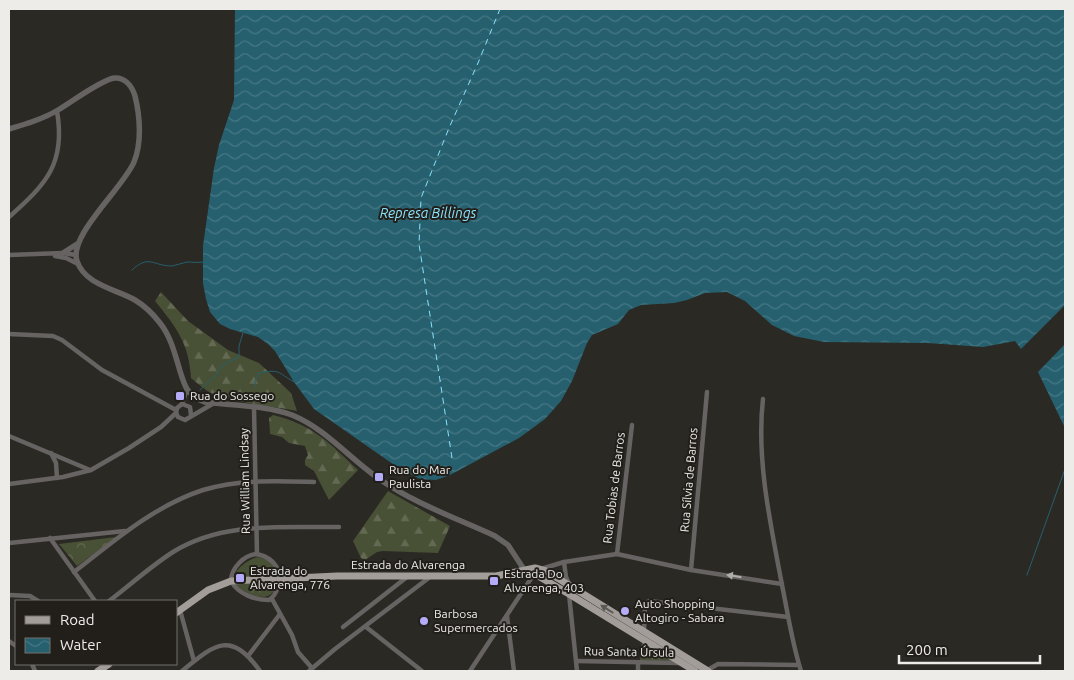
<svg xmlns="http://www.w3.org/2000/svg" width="1074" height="680" font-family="Ubuntu,sans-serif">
  <defs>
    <pattern id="forest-firs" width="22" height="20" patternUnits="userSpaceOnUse" patternTransform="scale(1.25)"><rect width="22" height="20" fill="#485035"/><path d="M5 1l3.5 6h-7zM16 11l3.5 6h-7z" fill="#636952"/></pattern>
    <pattern id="park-crowns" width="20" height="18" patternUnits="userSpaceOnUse" patternTransform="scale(1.25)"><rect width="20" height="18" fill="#485035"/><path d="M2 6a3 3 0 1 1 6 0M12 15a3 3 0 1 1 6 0" fill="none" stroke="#636952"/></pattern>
    <pattern id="water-waves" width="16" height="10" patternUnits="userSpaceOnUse" patternTransform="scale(1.25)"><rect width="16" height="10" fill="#26606f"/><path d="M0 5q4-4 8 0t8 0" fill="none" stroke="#467784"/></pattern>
  </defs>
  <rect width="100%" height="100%" fill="#2b2924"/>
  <g fill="url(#forest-firs)">
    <path d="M161 292 188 321 228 350 259 363 291 393 297 411C272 406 235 403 213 394 205 390 198 384 191 378 189 343 176 327 155 301Z"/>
    <path d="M273 415C315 426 328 442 358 470L329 500 314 471 305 465V460L308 455 305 446 289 443 282 437 270 434 269 418Z"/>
    <polygon points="388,491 450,526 438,553 383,551 377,552 365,560 361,558 353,541"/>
  </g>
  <g fill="url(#park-crowns)">
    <polygon points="116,537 77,566 59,544"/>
    <path d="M258 557C264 559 271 560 275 566 277 570 278 577 276 581 275 584 275 590 273 592 265 603 244 593 237 586 225 575 248 559 258 557Z"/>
    <polygon points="642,642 673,661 640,660"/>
  </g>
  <g fill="url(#water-waves)">
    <polygon points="235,9 1065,9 1065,305 1021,349 1015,341 983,347 928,343 824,342 794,336 772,325 745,301 727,292 705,293 687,300 674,303 641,305 629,310 618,324 592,335 587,343 572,381 561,401 545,419 519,438 450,475 436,480 420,479 400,469 314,409 294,382 275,351 268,344 258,337 230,329 220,324 210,312 206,299 203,283 203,246 214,168 219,145 234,100"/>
    <polygon points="1065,344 1065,428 1038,372"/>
  </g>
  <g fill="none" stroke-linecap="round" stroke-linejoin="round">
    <g stroke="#26606f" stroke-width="1">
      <path d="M132 270C149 254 153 266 172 266 177 265 182 263 187 262 193 262 197 263 203 262"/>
      <path d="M256 387 255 381 259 373C280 369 277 372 294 382"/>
      <polyline points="200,390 217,374 221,366 239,357 239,346 243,333"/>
      <polyline points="1027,575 1065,469"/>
    </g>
    <polyline stroke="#88e4fd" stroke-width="1" stroke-dasharray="6 5" stroke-linecap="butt" points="452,458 419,244 421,198 449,128 478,63 500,9"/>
    <g stroke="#666362" stroke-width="4.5">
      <path d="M9 217C46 184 66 164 57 111"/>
      <polyline points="9,255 63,253 76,255"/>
      <polyline points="55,256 66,258 78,264"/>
      <polyline points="9,334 53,336 62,340 102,370 176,410"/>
      <path d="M763 399C756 460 771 526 782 585 788 614 792 643 801 671"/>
      <polyline points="182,404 177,408 176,413 178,417 185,420 214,403"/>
      <polyline points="182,404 190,407 191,415"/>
      <polyline points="182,404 187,389"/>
      <polyline points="254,408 257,554"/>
      <polyline points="9,436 90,470"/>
      <polyline points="51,453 56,463 57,478"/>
      <polyline points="9,484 63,477 91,470 129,448 161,427 176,413"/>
      <polyline points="50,538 95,601"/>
      <polyline points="9,543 125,531"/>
      <path d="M257 554C274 558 283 570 278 587 276 593 274 597 269 600 255 600 238 594 231 581 231 568 244 555 257 554Z"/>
      <polyline points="617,554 632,425"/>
      <polyline points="564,562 566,577 569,584"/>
      <polyline points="541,569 564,562 617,554 691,570 782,584"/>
      <polyline points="691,570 707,392"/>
      <path d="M74 572C114 541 154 506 203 490 239 479 278 481 314 482"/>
      <polyline points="569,594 577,671"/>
      <polyline points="9,595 30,596 38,601"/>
      <polyline points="272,599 292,635 298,652 312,668"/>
      <path d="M109 601C130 585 151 566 173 552 223 521 283 528 339 527"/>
      <polyline points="180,610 194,661"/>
      <polyline points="507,616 514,671"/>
      <polyline points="343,627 407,577"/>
      <polyline points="366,627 422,671"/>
      <polyline points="644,631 645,605 649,601 788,617"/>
      <polyline points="9,641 16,646"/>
      <polyline points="248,656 280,614"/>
      <polyline points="576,661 680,663"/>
      <polyline points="32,664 35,671"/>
      <path d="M182 671C215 644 230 630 260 671"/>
      <polyline points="309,671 335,649 430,577"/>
      <polyline points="470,671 534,574"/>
      <polyline points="638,671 638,663"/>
      <polyline points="706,671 718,664 799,665"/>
    </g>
    <g stroke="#666362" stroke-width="5.5">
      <path d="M9 129C26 124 43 119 58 110 72 102 99 81 114 78 125 77 132 86 135 96 140 116 142 143 134 162 123 188 68 236 77 261 85 285 116 289 135 300 145 306 153 314 160 323 171 337 175 354 180 371 182 377 184 384 187 389 191 395 198 400 205 402 233 406 265 405 292 415 326 429 348 457 378 478 413 503 456 518 495 536L508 545 525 571"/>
      <polyline points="63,253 77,244"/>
    </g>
    <g stroke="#a39d9a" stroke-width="7">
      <polyline points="528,570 569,594 695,671"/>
      <polyline points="176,613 208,590 231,581 337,576 496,576 535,568 546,571 708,671"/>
      <polyline points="98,671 109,664"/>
    </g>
  </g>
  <defs><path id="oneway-solid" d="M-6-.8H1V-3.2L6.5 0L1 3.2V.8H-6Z" transform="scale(1.25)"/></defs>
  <use fill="#b0aeac" href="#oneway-solid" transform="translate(734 576) rotate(-171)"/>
  <use fill="#5c5854" href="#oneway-solid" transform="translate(607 609) rotate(-148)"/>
  <g fill="#b5acf8" stroke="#221f1b" stroke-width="2">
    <rect x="175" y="391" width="10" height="10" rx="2.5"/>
    <rect x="374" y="472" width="10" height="10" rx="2.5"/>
    <rect x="235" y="573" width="10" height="10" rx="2.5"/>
    <rect x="489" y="576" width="10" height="10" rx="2.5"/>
    <circle cx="625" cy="611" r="5"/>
    <circle cx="424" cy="621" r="5"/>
  </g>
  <g text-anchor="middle" stroke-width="4" stroke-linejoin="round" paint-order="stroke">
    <g font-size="12" fill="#edece8" stroke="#221f1b" text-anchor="start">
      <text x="190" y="400">Rua do Sossego</text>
      <text x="389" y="474">Rua do Mar<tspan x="389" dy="14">Paulista</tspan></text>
      <text x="250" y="575">Estrada do<tspan x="250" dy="14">Alvarenga, 776</tspan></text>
      <text x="504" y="578">Estrada Do<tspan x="504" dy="14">Alvarenga, 403</tspan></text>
      <text x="635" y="608">Auto Shopping<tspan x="635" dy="14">Altogiro - Sabara</tspan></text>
      <text x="434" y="618">Barbosa<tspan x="434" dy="14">Supermercados</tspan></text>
    </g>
    <g font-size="12" fill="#edece8" stroke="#221f1b">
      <text transform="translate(689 480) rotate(-85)" y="4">Rua Sílvia de Barros</text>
      <text transform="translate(245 481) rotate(-91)" y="4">Rua William Lindsay</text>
      <text transform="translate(614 488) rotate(-83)" y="4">Rua Tobias de Barros</text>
      <text x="408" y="569">Estrada do Alvarenga</text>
      <text transform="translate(629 652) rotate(1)" y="4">Rua Santa Úrsula</text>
    </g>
    <g font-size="14" font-style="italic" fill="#88e4fd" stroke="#221f1b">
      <text x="428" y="218">Represa Billings</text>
    </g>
  </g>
  <rect width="1074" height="680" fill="none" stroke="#edece8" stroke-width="20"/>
  <rect x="15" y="600" width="162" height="65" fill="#221f1b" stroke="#73716d"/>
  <rect x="25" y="616" width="25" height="8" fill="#a39d9a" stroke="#73716d"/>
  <text x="60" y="625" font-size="15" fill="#edece8">Road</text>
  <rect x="25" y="638" width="25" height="15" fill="url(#water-waves)" stroke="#73716d"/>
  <text x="60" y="650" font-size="15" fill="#edece8">Water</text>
  <path d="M899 655v8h141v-8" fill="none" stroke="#edece8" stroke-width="2.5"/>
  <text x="906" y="655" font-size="15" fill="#edece8" stroke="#221f1b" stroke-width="4" paint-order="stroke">200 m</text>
</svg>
